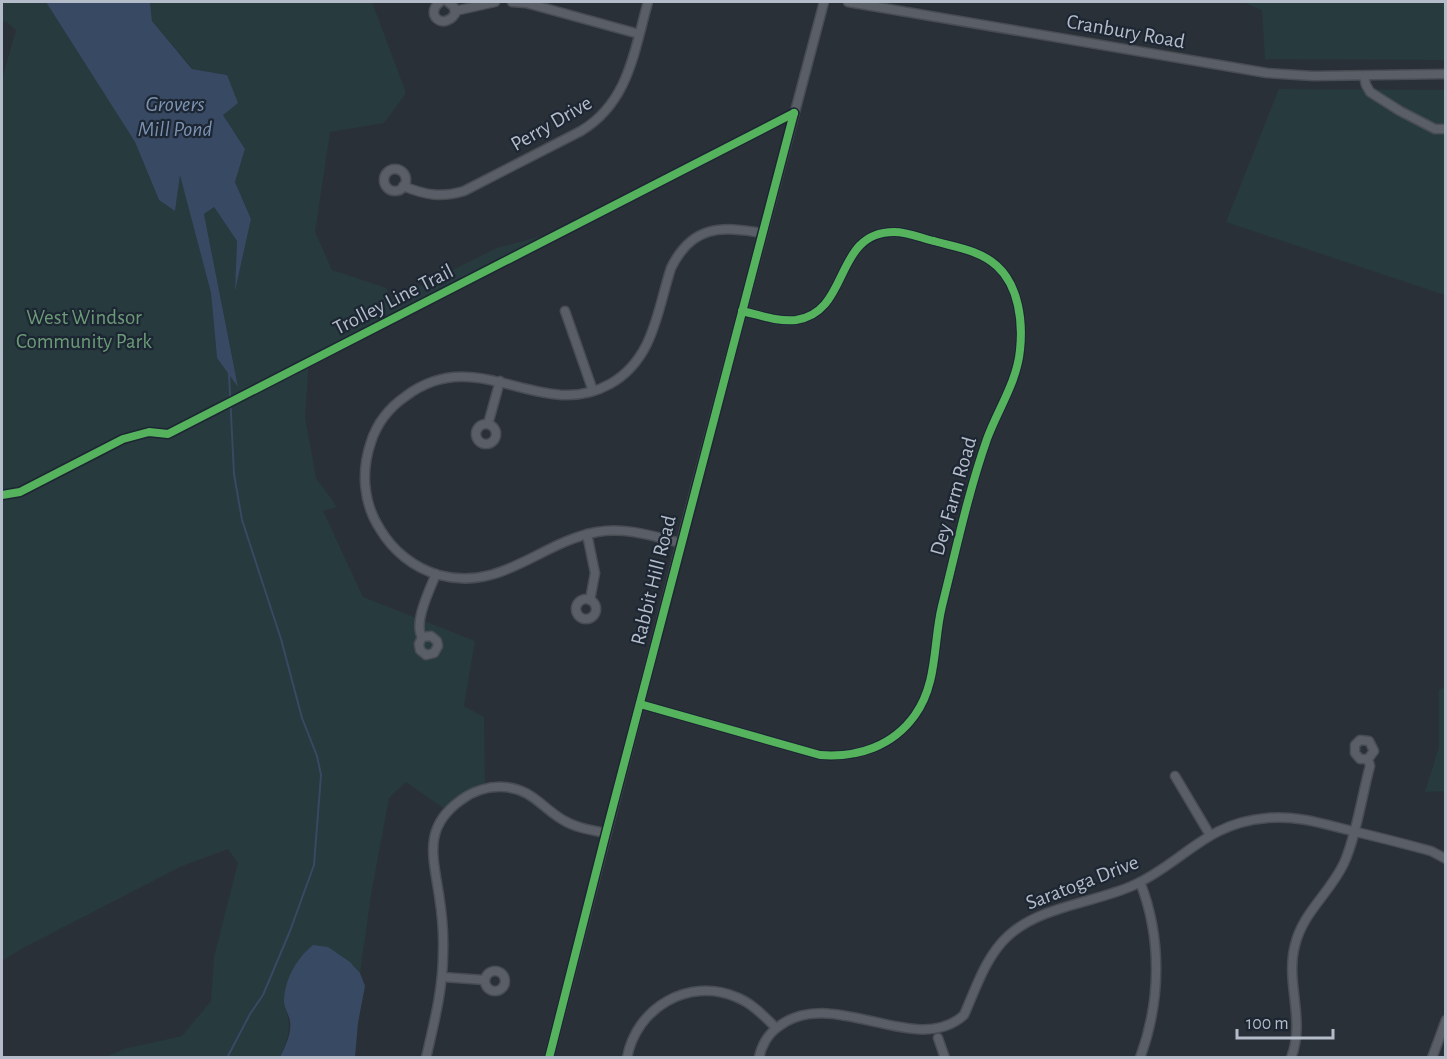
<svg xmlns="http://www.w3.org/2000/svg" width="1447" height="1059" font-family="'Alegreya Sans',sans-serif">
  <rect width="100%" height="100%" fill="#2a3038"/>
  <g fill="#273a3e">
    <path d="M2 2H46L135 142 159 200 175 210 180 173 211 293 217 358 238 386 204 214 213 206 237 241 236 286 251 219 235 182 245 149 223 115 227 75 193 69 152 21 150 2H372L406 93 384 123 330 132 315 232 332 270 386 288 392 300 497 248 546 235 309 359 305 417 316 478 337 507 323 511 363 597 475 641 464 706 484 717 485 790 449 812 406 782 389 798 371 895 360 973 350 962 284 1003C292 1027 290 1034 280 1057H105L124 1049 182 1036 211 1001 214 957 238 863 228 849 182 866 23 948 2 961V79L16 30 7 22 2 21Z"/>
    <polygon points="1243,2 1445,2 1445,60 1265,59 1262,10"/>
    <polygon points="1279,89 1445,90 1445,295 1226,222"/>
    <polygon points="1445,687 1445,791 1425,792 1439,747 1439,690"/>
  </g>
  <g fill="#384963">
    <polygon points="46,2 150,2 152,21 192,69 227,75 238,103 223,115 245,149 235,182 251,219 235,291 237,241 214,207 204,214 238,387 217,358 211,293 180,175 175,211 159,200 135,142"/>
    <path d="M313 945 328 947 350 962 360 973 365 986 358 1023 355 1057H280C285 1047 292 1033 290 1021 289 1015 285 1009 284 1003 284 980 296 959 313 945Z"/>
  </g>
  <g fill="none" stroke-linecap="round" stroke-linejoin="round">
    <polyline stroke="#384963" stroke-width="2" points="227,1058 250,1014 263,995 290,931 314,865 321,775 317,756 302,718 281,639 242,520 234,474 229,374"/>
    <g stroke="#484c53" stroke-width="11">
      <g id="minor">
        <path d="M440 2C424 14 443 31 455 14L454 7 448 2"/>
        <polyline points="512,2 526,3 639,34"/>
        <polyline points="848,2 1267,73 1313,76 1446,74"/>
        <polyline points="455,11 495,2"/>
        <polyline points="1364,76 1366,85 1370,92 1400,111 1435,129 1446,129"/>
        <circle cx="395" cy="180" r="11"/>
        <path d="M403 186C425 195 442 198 464 191L581 131C629 102 634 51 648 2"/>
        <polyline points="565,311 593,391"/>
        <polyline points="488,424 500,381"/>
        <circle cx="486" cy="434" r="10"/>
        <polyline points="587,534 595,573 590,600"/>
        <path d="M681 543C653 536 626 527 597 532 540 542 502 592 439 575 414 568 393 551 380 529 363 503 361 471 371 442 377 423 390 407 406 396 478 342 540 423 610 384 654 359 657 311 671 268 692 225 721 226 762 233"/>
        <circle cx="586" cy="609" r="10"/>
        <path d="M422 637 431 636 437 641 438 646 434 653 426 655 420 650 419 644 422 637C413 623 430 589 436 574"/>
        <path d="M640 704 820 755C858 758 893 746 915 715 938 683 933 642 942 606 956 550 968 493 987 439 998 409 1017 382 1020 350 1023 322 1019 286 997 266 980 250 955 247 934 241 921 238 908 232 894 232 833 232 851 312 796 320 778 322 759 315 742 311"/>
        <polyline points="1175,776 1210,835"/>
        <circle cx="495" cy="981" r="10"/>
        <polyline points="442,977 485,980"/>
        <polyline points="938,1038 945,1058"/>
        <path d="M426 1058C434 1023 443 989 443 954 444 934 442 914 439 895 433 856 423 827 461 800 473 791 489 786 504 787 532 789 541 807 563 820 576 828 591 830 606 833"/>
        <polyline points="549,1058 681,543 824,2"/>
        <path d="M627 1058C636 1008 688 977 736 997 752 1003 764 1016 776 1028"/>
        <path d="M759 1058C761 1046 768 1034 778 1027 831 984 916 1059 964 1015 976 988 986 956 1008 936 1040 906 1095 903 1134 885 1184 862 1205 823 1267 818 1296 815 1324 824 1352 831 1378 837 1405 844 1431 851L1446 859"/>
        <path d="M1140 1058C1161 1001 1162 938 1140 882"/>
        <path d="M1291 1058C1306 1020 1285 983 1295 945 1303 912 1330 893 1344 863 1356 837 1362 795 1370 766L1368 759 1374 751 1369 741 1360 740 1355 745V753L1360 759H1368"/>
        <polyline points="1432,1058 1446,1020"/>
      </g>
    </g>
    <use href="#minor" stroke="#5a5e66" stroke-width="8"/>
    <g stroke="#1d2633" stroke-width="11">
      <g id="cycleway">
        <polyline points="2,495 20,492 123,439 149,432 168,434 794,113"/>
        <path d="M640 704 820 755C858 758 893 746 915 715 938 683 933 642 942 606 956 550 968 493 987 439 998 409 1017 382 1020 350 1023 322 1019 286 997 266 980 250 955 247 934 241 921 238 908 232 894 232 833 232 851 312 796 320 778 322 759 315 742 311"/>
        <polyline points="549,1058 606,833 794,113"/>
      </g>
    </g>
    <use href="#cycleway" stroke="#56b35d" stroke-width="8"/>
  </g>
  <g text-anchor="middle" stroke-width="4.5" stroke-linejoin="round" paint-order="stroke">
    <g font-size="21" fill="#b4bcc9" stroke="#1d2633">
      <text transform="translate(1126 31) rotate(10)" y="7">Cranbury Road</text>
      <text transform="translate(551 123) rotate(-30)" y="7">Perry Drive</text>
      <text transform="translate(393 299) rotate(-27)" y="7">Trolley Line Trail</text>
      <text transform="translate(953 496) rotate(-74)" y="7">Dey Farm Road</text>
      <text transform="translate(653 580) rotate(-76)" y="7">Rabbit Hill Road</text>
      <text transform="translate(1082 882) rotate(-21)" y="7">Saratoga Drive</text>
    </g>
    <g font-size="21" fill="#6b9a76" stroke="#1d2633">
      <text x="84" y="324">West Windsor<tspan x="84" dy="24">Community Park</tspan></text>
    </g>
    <g font-size="22" font-style="italic" fill="#7c92b1" stroke="#1d2633">
      <text x="175" y="111">Grovers<tspan x="175" dy="25">Mill Pond</tspan></text>
    </g>
  </g>
  <rect width="1447" height="1059" fill="none" stroke="#b4bcc9" stroke-width="6"/>
  <path d="M1237 1029v9h96v-9" fill="none" stroke="#b4bcc9" stroke-width="3"/>
  <text x="1246" y="1029" font-size="18" fill="#b4bcc9" stroke="#1d2633" stroke-width="4.5" paint-order="stroke">100 m</text>
</svg>
